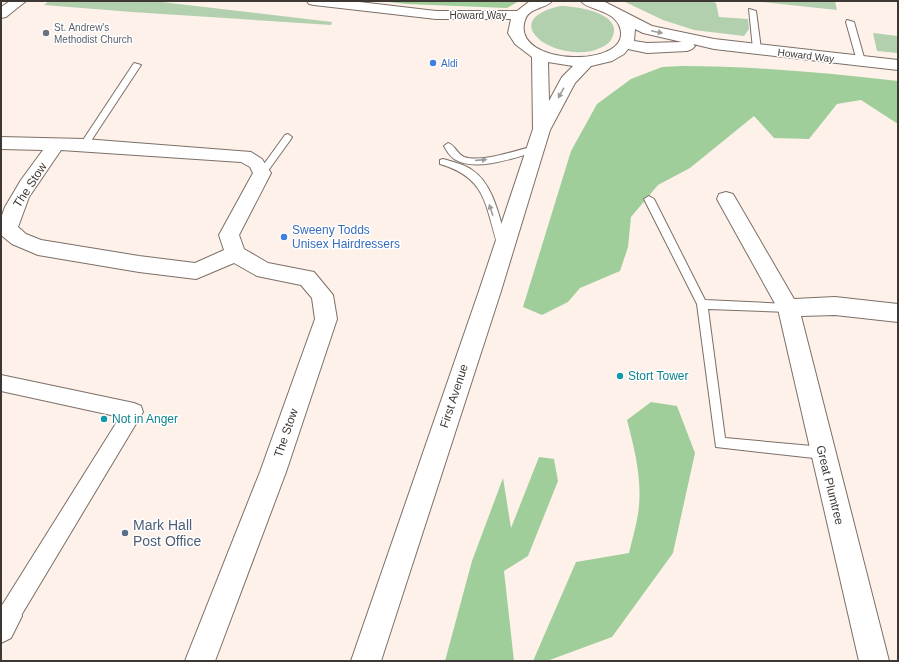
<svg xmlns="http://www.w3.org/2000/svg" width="899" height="662" font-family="Helvetica,sans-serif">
  <rect width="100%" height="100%" fill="#fdf1ea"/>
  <g fill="#b2d0ae">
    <polygon points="49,1 153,1 332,22 331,25 132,12 44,5"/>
    <polygon points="623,1 710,1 716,3 719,17 748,19 749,29 744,36 694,30 663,20"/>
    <polygon points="753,1 835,1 837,10"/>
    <path d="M561 6C575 6 625 13 612 38 609 45 599 49 592 51 548 60 498 19 561 6Z"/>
    <polygon points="873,33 898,36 898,53 877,51"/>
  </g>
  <g fill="#a0ce9a">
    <polygon points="379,1 519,1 507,8 407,4"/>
    <path d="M682 66C754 66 826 73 898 81V124L861 100 837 104 809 139 774 138 754 116 690 168 658 185 631 217 628 247 620 271 580 288 568 302 542 315 523 307 571 151 597 104 631 79 662 67Z"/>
    <path d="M651 402 677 406 695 453 673 553 612 637 547 661H533L576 562 629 553C632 540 636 527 638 514 643 482 635 451 627 420Z"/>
    <polygon points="539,457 554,459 558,481 528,556 504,571 514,661 445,661 472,561 503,478 511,528"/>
  </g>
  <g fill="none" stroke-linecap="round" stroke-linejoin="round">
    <g stroke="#7c6f67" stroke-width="2">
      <g id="service">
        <polygon points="749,9 756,11 761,49 757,51 753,49"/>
        <polygon points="847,20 854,22 865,61 864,63 857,61 846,22"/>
        <polygon points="134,63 141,65 87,147 81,147 81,143"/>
        <polygon points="288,134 292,137 291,139 265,175 259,175 259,171 285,135"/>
        <path d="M448 143C455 145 457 154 464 157 483 163 516 150 535 146L539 149 538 151C517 157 476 172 456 160 450 157 447 151 444 146Z"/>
        <path d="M443 159C453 162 464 164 472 170 495 185 500 222 508 246L507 249H499L498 246C485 205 487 178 440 164V160Z"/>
        <polygon points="649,196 654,199 705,300 788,304 792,305 793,308 792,311 788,312 708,309 725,438 823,447 827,449 829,453 827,457 823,459 716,447 697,304 644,199"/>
      </g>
    </g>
    <g stroke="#7c6f67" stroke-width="2">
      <polygon id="pedestrian" points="1,375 134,403 141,406 143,412 16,624 8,627 1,624 1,607 120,417 1,391"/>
    </g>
    <g stroke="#7c6f67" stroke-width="2">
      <g id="minor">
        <polygon points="10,1 26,1 6,17 1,18 1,7"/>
        <path d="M1 137 84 139 251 152 262 159 271 173 239 235 244 249 268 263 314 272 333 295 337 319 286 472 215 661H185L260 472 315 319 312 298 301 285 257 276 234 263 196 279 139 272 38 255 12 244 1 235V218L5 207 21 180 43 150 1 149ZM61 150 241 162 250 167 253 173 219 235 224 250 195 263 139 256 41 240 26 234 18 227 29 197Z"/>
        <polygon points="726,192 733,194 794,299 835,297 898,304 898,322 835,315 801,316 889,661 859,661 778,309 717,199 719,194"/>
        <polygon points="8,602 18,606 22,616 11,638 1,643 1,605"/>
      </g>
    </g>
    <g stroke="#7c6f67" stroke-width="2">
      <path id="tertiary" d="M307 1H351L436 11H517L530 1H552C546 9 529 7 525 20 509 68 639 69 619 25 611 9 587 10 581 1H603L652 26 714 39 898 60V70L714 49 693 44 695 46 692 49 687 51 647 53 628 49 624 54 612 61 591 66 575 83 550 130 501 291 381 661H351L479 291 533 129 532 57 515 44 508 33 511 19H436L314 5 309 4ZM635 29 643 33 682 42 647 43 634 41ZM548 62 573 66 562 77 549 101Z"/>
    </g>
    <use href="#service" fill="#fff" fill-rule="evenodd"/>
    <use href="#pedestrian" fill="#fff" fill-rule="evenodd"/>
    <use href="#minor" fill="#fff" fill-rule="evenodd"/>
    <use href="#tertiary" fill="#fff" fill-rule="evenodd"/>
  </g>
  <defs><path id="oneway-solid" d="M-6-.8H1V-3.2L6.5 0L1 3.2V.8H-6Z"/></defs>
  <g fill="#9e9c9a">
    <use href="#oneway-solid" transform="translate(657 32) rotate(12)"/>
    <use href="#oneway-solid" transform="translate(561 93) rotate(119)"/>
    <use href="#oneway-solid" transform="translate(481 160) rotate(-5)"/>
    <use href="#oneway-solid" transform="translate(491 210) rotate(-108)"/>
  </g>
  <circle fill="#6b7280" stroke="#fff" stroke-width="1.5" cx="46" cy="33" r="4"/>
  <g fill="#3f7fe0" stroke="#fff" stroke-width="1.5">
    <circle cx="433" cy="63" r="4"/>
    <circle cx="284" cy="237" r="4"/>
  </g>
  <g fill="#0f9aa8" stroke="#fff" stroke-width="1.5">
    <circle cx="620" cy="376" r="4"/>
    <circle cx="104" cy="419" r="4"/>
  </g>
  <circle fill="#5c6f8a" stroke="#fff" stroke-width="1.5" cx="125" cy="533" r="4"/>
  <g text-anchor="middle" stroke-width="3" stroke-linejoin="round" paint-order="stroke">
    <g font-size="10" fill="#3e3834" stroke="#fff">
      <text x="478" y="19">Howard Way</text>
      <text transform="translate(806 55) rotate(7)" y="4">Howard Way</text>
    </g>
    <g font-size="10" fill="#5b616d" stroke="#fff" text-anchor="start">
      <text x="54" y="31">St. Andrew's<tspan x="54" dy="12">Methodist Church</tspan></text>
    </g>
    <g font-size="10" fill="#366cbe" stroke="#fff" text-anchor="start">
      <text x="441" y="67">Aldi</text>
    </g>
    <g font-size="12" fill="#3e3834" stroke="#fff">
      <text transform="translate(30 185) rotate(-57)" y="4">The Stow</text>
      <text transform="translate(454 396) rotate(-72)" y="4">First Avenue</text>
      <text transform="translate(286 433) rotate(-71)" y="4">The Stow</text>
      <text transform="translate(830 485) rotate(76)" y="4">Great Plumtree</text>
    </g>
    <g font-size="12" fill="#366cbe" stroke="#fff" text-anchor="start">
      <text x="292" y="234">Sweeny Todds<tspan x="292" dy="14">Unisex Hairdressers</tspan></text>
    </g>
    <g font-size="12" fill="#0d838f" stroke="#fff" text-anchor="start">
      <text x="628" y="380">Stort Tower</text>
      <text x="112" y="423">Not in Anger</text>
    </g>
    <g font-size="14" fill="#4e5e75" stroke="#fff" text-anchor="start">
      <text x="133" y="530">Mark Hall<tspan x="133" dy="16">Post Office</tspan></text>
    </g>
  </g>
  <rect width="899" height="662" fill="none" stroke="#3e3834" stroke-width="4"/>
</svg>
